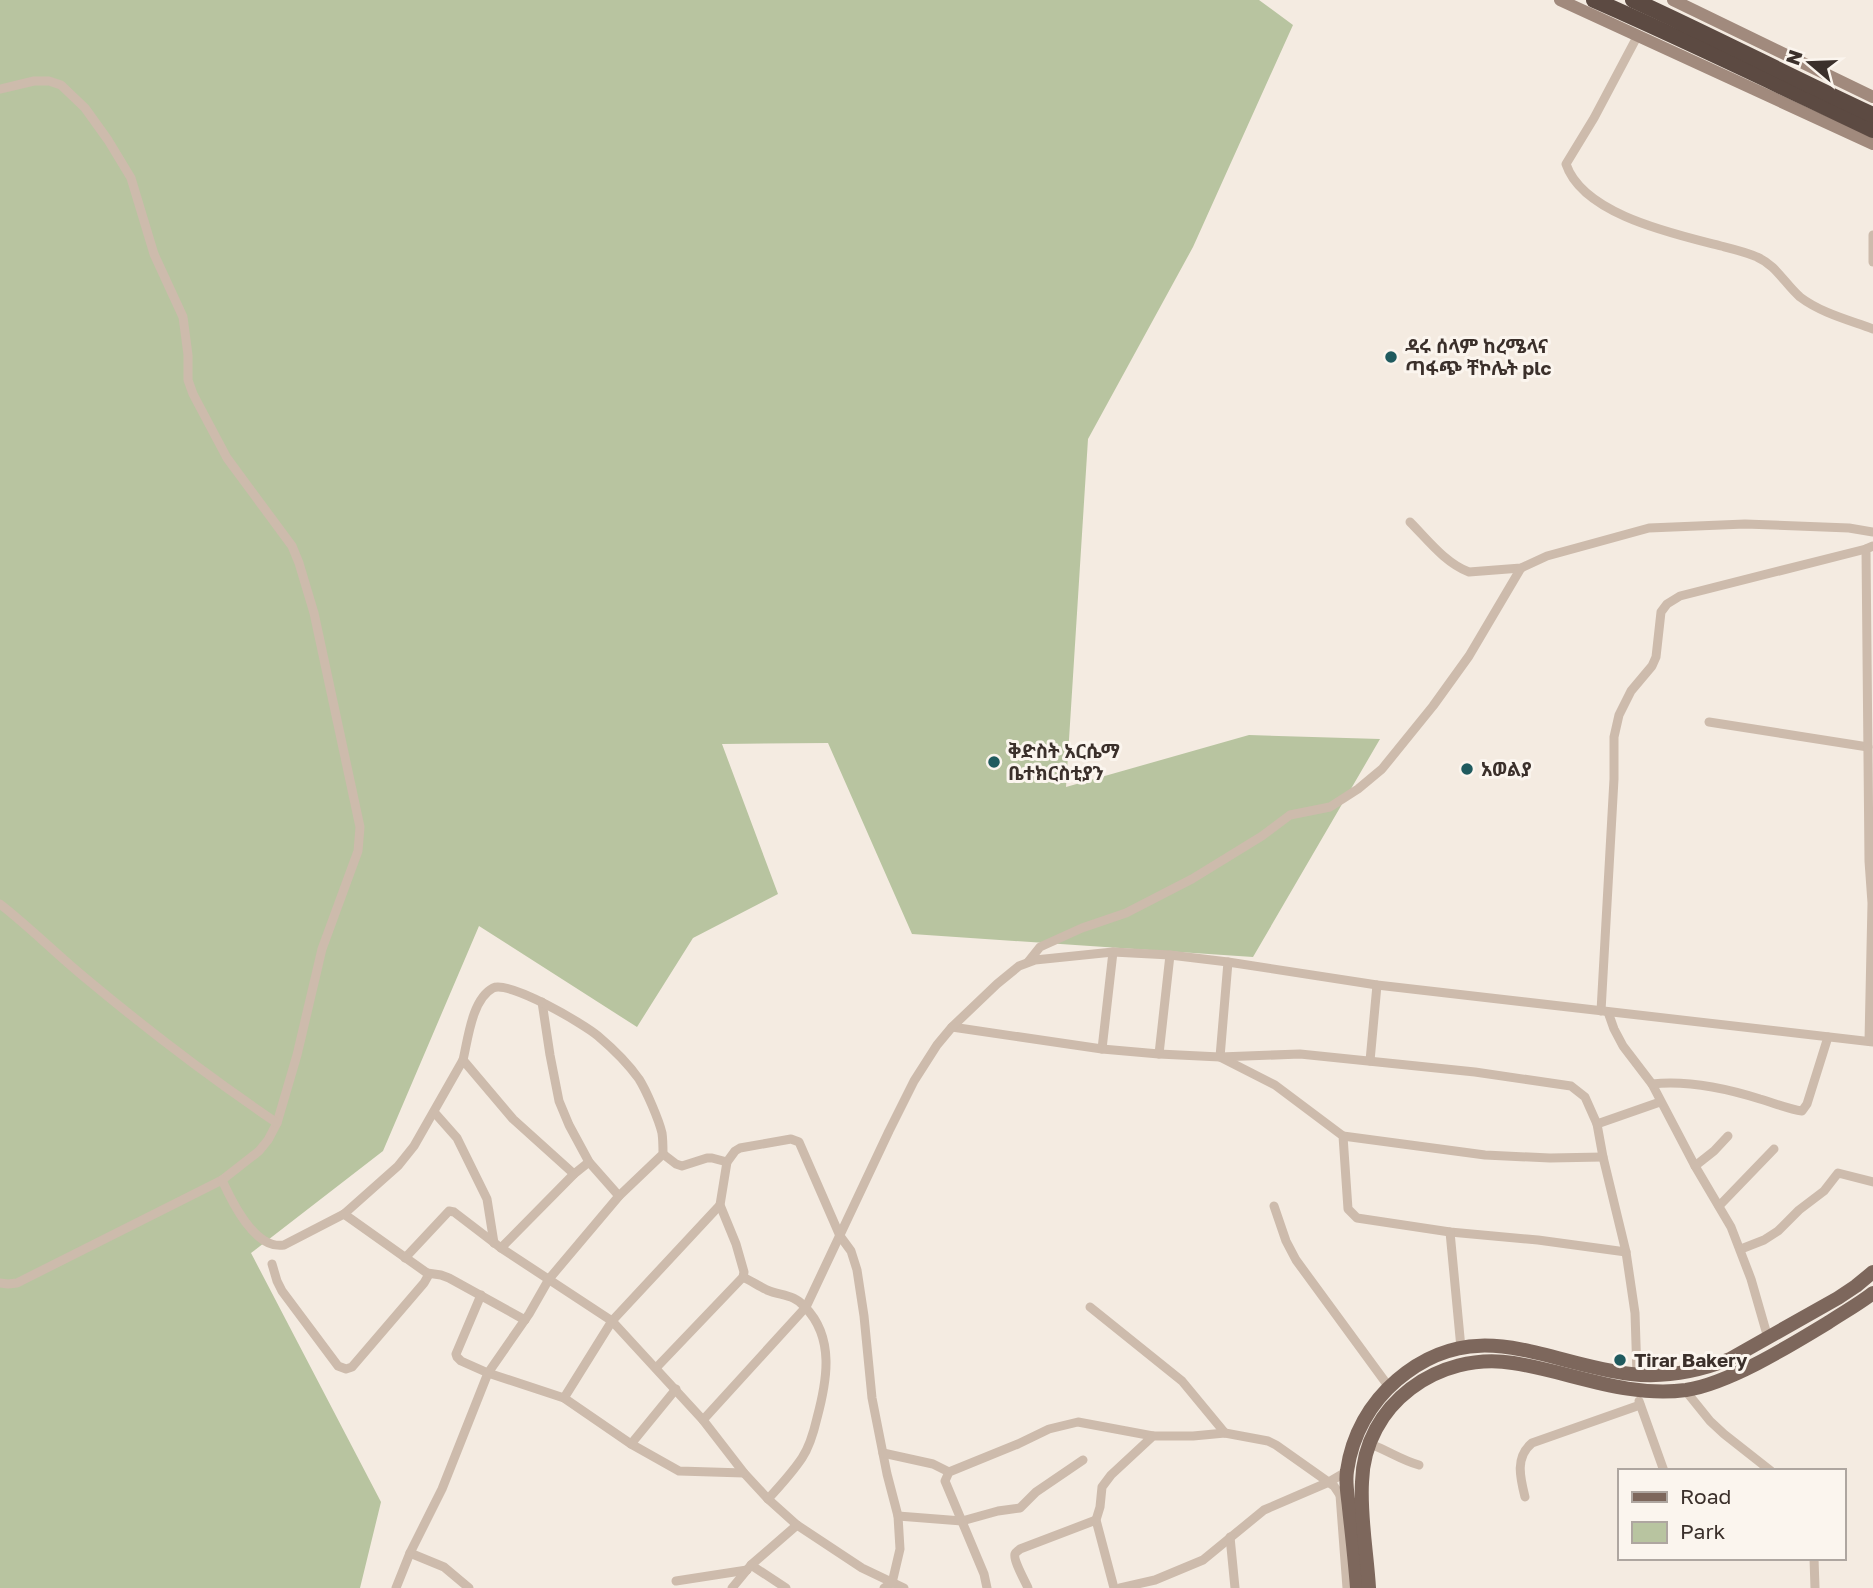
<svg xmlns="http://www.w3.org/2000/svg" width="1873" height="1588" font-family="'Golos Text','Noto Sans Ethiopic',sans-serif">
  <rect width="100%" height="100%" fill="#f4ebe1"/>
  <polygon fill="#b8c4a0" points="0,0 1259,0 1293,25 1193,247 1088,439 1066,787 1249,735 1380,739 1253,957 912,934 828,743 722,744 778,894 693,938 637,1027 479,926 383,1151 251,1253 381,1502 360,1588 0,1588"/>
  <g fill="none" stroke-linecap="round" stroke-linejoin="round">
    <g stroke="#cdbbac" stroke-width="9">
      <path d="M1638 35 1594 118 1566 164C1583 215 1675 234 1721 246 1733 249 1746 252 1757 257 1776 265 1785 284 1800 297 1821 313 1849 320 1873 329"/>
      <polyline points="0,89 34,81 49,81 61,85 85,108 108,140 131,178 154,254 183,317 188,355 188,380 193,394 227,458 292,546 299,563 314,613 360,827 358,851 322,949 297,1055 277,1123 268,1140 259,1151 222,1180 17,1283 8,1284 0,1283"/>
      <polyline points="1873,235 1873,262"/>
      <path d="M1410 522C1427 539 1445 563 1469 572L1521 568 1547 556 1649 528 1745 524 1849 528 1873 532"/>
      <polyline points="1709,722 1868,747"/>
      <path d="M0 904C31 928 58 956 89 981 149 1031 212 1079 277 1123"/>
      <polyline points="1028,962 1040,947 1082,928 1126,913 1192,879 1262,836 1290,815 1330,807 1358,789 1382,769 1433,706 1469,656 1521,568"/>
      <polyline points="1228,962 1220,1057 1275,1085 1343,1136 1348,1209 1357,1218 1450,1232 1538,1240 1626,1252"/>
      <polyline points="542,1002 550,1055 559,1101 569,1125 589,1162 619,1196"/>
      <polyline points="1601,1011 1614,779 1614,737 1619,715 1631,691 1652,666 1656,657 1661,612 1667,604 1680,596 1866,549"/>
      <polyline points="1608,1012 1614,1029 1623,1046 1652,1084 1695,1166 1731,1227 1751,1279 1768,1338"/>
      <polyline points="952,1027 1102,1049 1159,1054 1220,1057 1300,1054 1475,1072 1571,1086 1585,1097 1597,1124 1603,1157 1626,1252 1635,1313 1637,1375"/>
      <polyline points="1869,1041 1872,903 1869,861 1866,549 1873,546"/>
      <polyline points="1102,1049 1113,952"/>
      <polyline points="1159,1054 1170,955"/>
      <polyline points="1370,1061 1377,985"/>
      <path d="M1652 1084C1688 1080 1725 1088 1760 1099 1774 1103 1788 1109 1802 1111L1807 1104 1828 1037"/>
      <polyline points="434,1112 457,1138 487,1199 494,1243"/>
      <polyline points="1597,1124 1660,1102"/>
      <polyline points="1343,1136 1485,1155 1550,1158 1603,1157"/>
      <polyline points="663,1154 676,1164 682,1166 707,1158 712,1158 727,1162"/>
      <polyline points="1695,1166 1714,1151 1728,1136"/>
      <path d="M222 1180C232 1202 255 1250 284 1245L344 1214 398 1166 414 1146 463 1060 513 1119 574 1174"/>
      <polyline points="1274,1206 1286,1241 1296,1260 1389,1387"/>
      <polyline points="1719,1206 1774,1149"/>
      <polyline points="1450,1232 1461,1348"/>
      <polyline points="501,1248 574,1174 589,1162"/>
      <polyline points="1741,1249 1764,1240 1778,1231 1799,1210 1824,1191 1838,1173 1873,1182"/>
      <polyline points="405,1258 449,1211 454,1212 501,1248 612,1321 703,1420 744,1473 768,1499 797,1525 862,1568 904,1588"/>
      <polyline points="272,1264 277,1281 282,1291 338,1366 346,1369 352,1367 424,1283 428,1276 427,1273 344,1214"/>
      <polyline points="427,1273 441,1275 449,1278 525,1320"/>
      <path d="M743 1277C751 1281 759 1286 767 1290 781 1296 794 1294 805 1307 835 1338 827 1381 817 1418 814 1431 810 1446 802 1458 792 1473 780 1486 768 1499"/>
      <polyline points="481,1295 456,1354 457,1357 461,1361 488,1373 564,1398 631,1444 679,1471 744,1473"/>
      <polyline points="1090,1307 1182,1381 1225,1433"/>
      <polyline points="656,1368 743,1277 744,1272 736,1244 720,1205 727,1162 735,1151 740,1148 791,1139 799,1142 840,1236 851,1251 857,1270 864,1316 872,1398 887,1474 898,1516 900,1549 892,1583 884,1588"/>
      <polyline points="1685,1390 1710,1421 1724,1434 1771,1471"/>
      <polyline points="564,1398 612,1321 720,1205"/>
      <polyline points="1639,1401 1664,1471"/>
      <polyline points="703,1420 806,1307 889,1131 914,1081 937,1045 952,1027 997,984 1019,966 1035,960 1113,952 1170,955 1228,962 1377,985 1873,1042"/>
      <polyline points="631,1444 676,1389"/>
      <path d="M1370 1444C1387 1450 1401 1460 1419 1465"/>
      <polyline points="883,1453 933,1464 949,1472"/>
      <polyline points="1341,1492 1340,1495 1347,1588"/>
      <path d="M1525 1497C1520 1477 1515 1457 1532 1443L1640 1405"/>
      <polyline points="898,1516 962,1521 998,1511 1020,1508 1036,1492 1083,1460"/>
      <polyline points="1230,1537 1235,1588"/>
      <polyline points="410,1553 444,1567 469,1588"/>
      <polyline points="1814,1558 1815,1588"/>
      <polyline points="751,1565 786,1588"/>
      <polyline points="676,1581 747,1570"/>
      <path d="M396 1588 410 1553 442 1489 488 1373 529 1314 549 1279 619 1196 663 1154C663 1147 663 1140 662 1133 659 1120 646 1090 639 1079 629 1065 611 1047 598 1036 584 1024 509 980 493 988 472 999 468 1039 463 1060"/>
      <polyline points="732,1588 751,1565 797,1525"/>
      <polyline points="987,1588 984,1574 945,1481 949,1472 1018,1444 1049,1429 1078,1422 1153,1436"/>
      <path d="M1028 1588C1025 1581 1013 1560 1015 1554 1016 1552 1018 1551 1020 1549L1096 1520"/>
      <polyline points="1114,1588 1096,1520 1100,1507 1102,1487 1111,1475 1153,1436 1193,1436 1225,1433 1268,1441 1276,1445 1334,1486 1340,1495"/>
      <polyline points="1120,1588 1155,1580 1203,1560 1264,1510 1329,1482 1346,1472"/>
    </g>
    <g stroke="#a18a7d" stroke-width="12">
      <polyline points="1560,0 1873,144"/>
      <polyline points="1673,0 1873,97"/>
    </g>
    <g stroke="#7d675c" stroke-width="14">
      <path d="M1357 1588C1355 1561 1352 1535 1349 1508 1348 1496 1345 1483 1347 1471 1352 1435 1370 1403 1397 1380 1476 1312 1546 1364 1631 1374 1665 1378 1699 1371 1730 1359L1838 1298 1856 1286 1873 1272"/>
      <path d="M1369 1588C1367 1553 1360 1517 1362 1482 1364 1404 1439 1351 1513 1363 1571 1372 1626 1398 1686 1390 1730 1383 1791 1345 1829 1322 1844 1312 1859 1304 1873 1293"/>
    </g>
    <g stroke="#5c4a42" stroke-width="16">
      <path d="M1594 0C1688 41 1780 86 1873 130"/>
      <path d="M1633 0C1714 37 1793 78 1873 115"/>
    </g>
  </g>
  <g fill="#1f5a5e" stroke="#fbf5ee" stroke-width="2.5">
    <circle cx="1391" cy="357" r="7"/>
    <circle cx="994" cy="762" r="7"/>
    <circle cx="1467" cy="769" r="7"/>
    <circle cx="1620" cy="1360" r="7"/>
  </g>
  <g text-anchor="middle" stroke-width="6" stroke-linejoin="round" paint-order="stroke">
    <g font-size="19" font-weight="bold" fill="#3b302b" stroke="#fbf5ee" text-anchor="start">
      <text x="1405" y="353">ዳሩ ሰላም ከረሜላና<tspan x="1405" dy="22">ጣፋጭ ቸኮሌት plc</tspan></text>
      <text x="1008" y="758">ቅድስት አርሴማ<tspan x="1008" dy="22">ቤተክርስቲያን</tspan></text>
      <text x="1481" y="776">አወልያ</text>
      <text x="1634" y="1367">Tirar Bakery</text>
    </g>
  </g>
  <rect x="1618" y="1469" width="228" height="91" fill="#fbf5ee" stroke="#aea6a0" stroke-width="2"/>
  <rect x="1632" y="1492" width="35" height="10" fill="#7d675c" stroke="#aea6a0" stroke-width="2"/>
  <text x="1680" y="1504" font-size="21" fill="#3b302b">Road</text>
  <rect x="1632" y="1522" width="35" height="21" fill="#b8c4a0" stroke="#aea6a0" stroke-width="2"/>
  <text x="1680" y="1539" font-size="21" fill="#3b302b">Park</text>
  <g transform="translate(1810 63) rotate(289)" stroke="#fbf5ee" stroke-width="5" paint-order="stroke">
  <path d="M0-5L12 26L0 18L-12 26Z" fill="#3b302b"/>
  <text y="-10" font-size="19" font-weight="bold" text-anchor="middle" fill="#3b302b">N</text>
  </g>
</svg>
